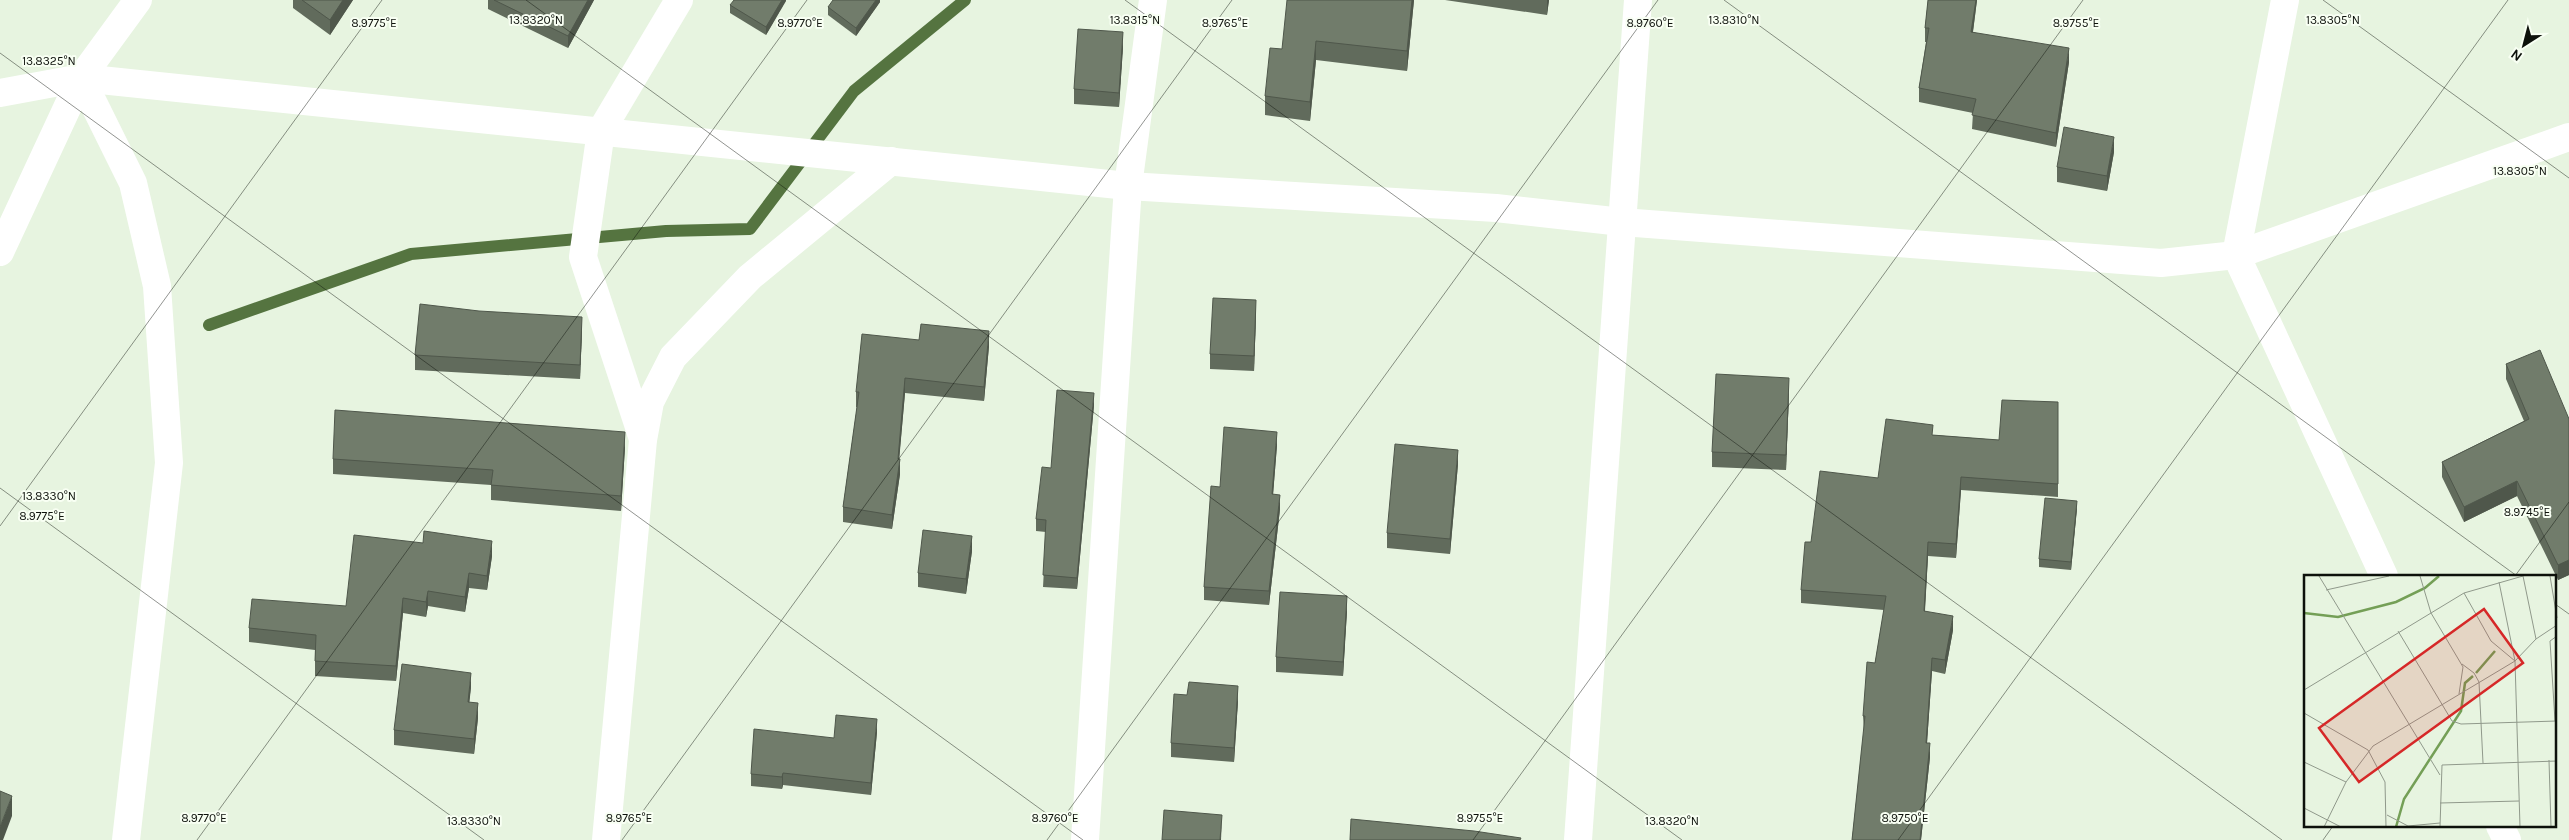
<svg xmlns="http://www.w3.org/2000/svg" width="2569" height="840" font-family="Karla,sans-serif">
  <rect width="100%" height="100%" fill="#e7f4e0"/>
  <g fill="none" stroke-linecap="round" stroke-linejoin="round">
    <polyline stroke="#557440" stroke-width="12" points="209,325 411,254 666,231 750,229 854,91 965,0"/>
    <g stroke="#fff" stroke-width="28">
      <polyline points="2285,0 2236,255 2384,576"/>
      <polyline points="81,78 133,183 157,286 169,463 126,840"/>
      <polyline points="0,93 81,78 1128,186 1496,208 1622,222 2161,263 2236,255 2569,137"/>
      <polyline points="0,252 81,78 138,0"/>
      <polyline points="643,439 583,257 601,131 679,0"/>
      <polyline points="2500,826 2507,840"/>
      <polyline points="606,840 643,440 650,402 673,357 750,277 891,161"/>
      <polyline points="1085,840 1128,186 1153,0"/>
      <polyline points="1578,840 1638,0"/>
    </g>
  </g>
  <g fill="#616b5c">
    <polygon points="293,0 353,0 330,35 293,8"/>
    <polygon points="488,0 594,0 568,48 488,9"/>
    <polygon points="786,0 766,35 730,13 730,5"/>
    <polygon points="880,0 880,2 856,36 828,15 828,7"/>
    <polygon points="1414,0 1407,71 1316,60 1310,121 1265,115 1265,96 1282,49"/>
    <polygon points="1445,0 1549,0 1547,15"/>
    <polygon points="1928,0 1977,0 1973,32 2069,62 2056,147 1972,129 1973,113 1919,102 1919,88 1926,42 1925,42 1925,28"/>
    <polygon points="1123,47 1119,107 1074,104 1074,89"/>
    <polygon points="2114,152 2107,191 2057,182 2057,167"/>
    <polygon points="1256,315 1254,371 1210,369 1210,354"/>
    <polygon points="582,331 580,379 415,370 415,355"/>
    <polygon points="919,340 989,346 984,401 905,393 899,459 900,474 892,529 843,522 843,507 857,407 856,407 856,392"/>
    <polygon points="2506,364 2569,419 2569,575 2558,580 2517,496 2464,522 2442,477 2442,462 2524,421 2506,379"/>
    <polygon points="1789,393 1786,470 1712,467 1712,452"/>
    <polygon points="2058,402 2058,497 1961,490 1956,558 1928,556 1925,611 1953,630 1945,674 1932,671 1927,743 1930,757 1921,840 1852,840 1864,730 1863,716 1875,663 1884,610 1801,603 1801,590 1878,478 1933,435 1999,440"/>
    <polygon points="1094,405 1077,589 1043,587 1046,532 1036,531 1036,519 1051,468"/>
    <polygon points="1277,445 1273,494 1280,509 1269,605 1204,600 1204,587 1220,487"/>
    <polygon points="625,447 621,511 491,500 491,485 333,474 333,459"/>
    <polygon points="1458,464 1450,554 1387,548 1387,533"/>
    <polygon points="2077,508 2071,570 2039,567 2039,559"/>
    <polygon points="423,543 492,556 487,590 469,588 465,612 428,606 426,617 403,613 396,681 315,676 315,650 249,642 249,628 346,606"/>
    <polygon points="972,551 966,594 918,587 918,573"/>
    <polygon points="1347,611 1343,676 1276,672 1276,657"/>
    <polygon points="471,687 469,702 478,718 474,754 394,745 394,730"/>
    <polygon points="1238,701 1234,762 1171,757 1171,743"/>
    <polygon points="877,732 871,795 783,785 782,789 751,786 751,774 834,738"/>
  </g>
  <g fill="#4f574b">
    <polygon points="343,0 353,0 330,35 330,20"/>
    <polygon points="588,0 594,0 568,48 568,36"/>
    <polygon points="782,0 786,0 786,1 766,35 766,27"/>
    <polygon points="876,0 880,0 880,2 856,36 856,28"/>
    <polygon points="1412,0 1414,0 1407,71 1407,51"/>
    <polygon points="1547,0 1549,0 1547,15"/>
    <polygon points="1976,0 1977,0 1971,46 1971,32"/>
    <polygon points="1123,32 1123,47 1119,107 1119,93"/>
    <polygon points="1316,41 1316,60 1310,121 1310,102"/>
    <polygon points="2069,48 2069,62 2056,147 2056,133"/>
    <polygon points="2114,137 2114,152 2107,191 2107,176"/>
    <polygon points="1256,300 1256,315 1254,371 1254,356"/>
    <polygon points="582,317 582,331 580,379 580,365"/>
    <polygon points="989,331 989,346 984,401 984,387"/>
    <polygon points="905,378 905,393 898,473 898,459"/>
    <polygon points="1789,378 1789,393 1786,470 1786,455"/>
    <polygon points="1094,393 1094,405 1077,589 1077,578"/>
    <polygon points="625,432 625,447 621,511 621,496"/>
    <polygon points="1277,432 1277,445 1272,508 1272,494"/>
    <polygon points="1458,450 1458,464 1450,554 1450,539"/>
    <polygon points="900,459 900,474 892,529 892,515"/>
    <polygon points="1961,477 1961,490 1956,558 1956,544"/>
    <polygon points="2517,481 2517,496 2464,522 2464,507"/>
    <polygon points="1280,495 1280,509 1269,605 1269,591"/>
    <polygon points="2077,501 2077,508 2071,570 2071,562"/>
    <polygon points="972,536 972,551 966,594 966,579"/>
    <polygon points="492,541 492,556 487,590 487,576"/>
    <polygon points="1928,542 1928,556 1924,624 1924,611"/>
    <polygon points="2569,560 2569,575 2558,580 2558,565"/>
    <polygon points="469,573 469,588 465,612 465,597"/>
    <polygon points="428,591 428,606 426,617 426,602"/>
    <polygon points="1347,596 1347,611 1343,676 1343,662"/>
    <polygon points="403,598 403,613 396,681 396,666"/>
    <polygon points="1953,616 1953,630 1945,674 1945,660"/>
    <polygon points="1932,658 1932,671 1926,757 1926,743"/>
    <polygon points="471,673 471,687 468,716 468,702"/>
    <polygon points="1238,686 1238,701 1234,762 1234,748"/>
    <polygon points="478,703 478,718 474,754 474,739"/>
    <polygon points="877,719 877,732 871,795 871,783"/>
    <polygon points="1930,743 1930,757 1921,840 1920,840"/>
    <polygon points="783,773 783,785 782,789 782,777"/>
    <polygon points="12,796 12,816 3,840 0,840 0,827"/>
    <polygon points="1222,815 1221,840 1220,840"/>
  </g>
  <g fill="#717c6b" stroke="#4f574b">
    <polygon points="302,0 343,0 330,20"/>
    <polygon points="494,0 588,0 568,36"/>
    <polygon points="734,0 782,0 766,27 730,5"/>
    <polygon points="833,0 876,0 856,28 828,7"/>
    <polygon points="1287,0 1412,0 1407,51 1316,41 1310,102 1265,96 1270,48 1282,49"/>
    <polygon points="1928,0 1976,0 1971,32 2069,48 2056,133 1972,115 1976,99 1919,88 1929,28 1925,28"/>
    <polygon points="1078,29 1123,32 1119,93 1074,89"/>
    <polygon points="2064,127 2114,137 2107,176 2057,167"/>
    <polygon points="1213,298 1256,300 1254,356 1210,354"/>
    <polygon points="420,304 479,311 582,317 580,365 415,355"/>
    <polygon points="921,324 989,331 984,387 905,378 898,459 900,459 892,515 843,507 859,392 856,392 862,334 919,340"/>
    <polygon points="2540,350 2569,419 2569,560 2558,565 2517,481 2464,507 2442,462 2529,419 2506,364"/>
    <polygon points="1716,374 1789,378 1786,455 1712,452"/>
    <polygon points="1057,390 1094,393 1077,578 1043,575 1046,520 1036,519 1042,467 1051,468"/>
    <polygon points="2002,400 2058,402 2058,484 1961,477 1956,544 1928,542 1924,611 1953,616 1945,660 1932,658 1926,743 1930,743 1920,840 1852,840 1865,716 1863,716 1867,662 1875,663 1886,596 1801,590 1805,542 1811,542 1820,471 1878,478 1886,419 1933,425 1932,435 1999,440"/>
    <polygon points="335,410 625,432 621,496 491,485 493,470 333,459"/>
    <polygon points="1224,427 1277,432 1272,494 1280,495 1269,591 1204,587 1211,486 1220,487"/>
    <polygon points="1395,444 1458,450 1450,539 1387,533"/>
    <polygon points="2045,498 2077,501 2071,562 2039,559"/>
    <polygon points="923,530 972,536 966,579 918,573"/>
    <polygon points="424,531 492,541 487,576 469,573 465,597 428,591 426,602 403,598 396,666 315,661 316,635 249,628 252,599 346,606 354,535 423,543"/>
    <polygon points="1280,592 1347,596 1343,662 1276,657"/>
    <polygon points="402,664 471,673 468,702 478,703 474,739 394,730"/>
    <polygon points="1189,682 1238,686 1234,748 1171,743 1174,694 1187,695"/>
    <polygon points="836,715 877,719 871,783 783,773 782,777 751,774 754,729 834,738"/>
    <polygon points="0,791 12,796 0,827"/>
    <polygon points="1164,810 1222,815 1220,840 1162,840"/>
    <polygon points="1351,819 1474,831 1521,838 1520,840 1350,840"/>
  </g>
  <path fill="none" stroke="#0d110b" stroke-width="1" stroke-opacity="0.45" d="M526 0 1682 840M1125 0 2282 840M1724 0 2517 576M2323 0 2569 178M0 53 1083 840M0 488 484 840M0 526 382 0M2515 576 2569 502M2555 604 2569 614M197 840 807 0M622 840 1232 0M1047 840 1658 0M1473 840 2083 0M1898 840 2508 0M2323 840 2333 826"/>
  <g transform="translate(2304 575)">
    <rect width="252" height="252" fill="#e7f4e0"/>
    <path fill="none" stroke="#749f56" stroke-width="2.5" d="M0 38 34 42 92 27 121 13 135 1M172 98 191 76M92 252 100 224 157 136 161 108 169 101"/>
    <path fill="none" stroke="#90998b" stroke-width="1" d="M15 1 136 200M116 1 127 38 159 92 155 119M219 1 232 64M246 1 253 43M195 7 211 86 216 252M22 15 85 1M160 18 187 66 211 86M94 56 148 146 157 149 253 146M158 89 170 98 175 107 179 188M0 115 160 18 219 1M0 138 64 175 81 207 82 252M251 146 246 66 253 61M245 185 247 252M0 187 42 207M136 228 215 226M0 233 37 252M83 240 104 251 136 248M20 252 42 207 69 171 211 86 232 64 253 50M136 252 138 190 253 186"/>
    <path fill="#d62828" fill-opacity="0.15" stroke="#d62828" stroke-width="2.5" d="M180 34 219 88 55 207 15 153Z"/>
    <rect width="252" height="252" fill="none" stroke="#0d110b" stroke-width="2.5"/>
  </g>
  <g font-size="12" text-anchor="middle" fill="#0d110b" stroke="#f8fff3" stroke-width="4" stroke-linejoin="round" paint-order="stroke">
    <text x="1734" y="24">13.8310°N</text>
    <text x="536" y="24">13.8320°N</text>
    <text x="1135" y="24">13.8315°N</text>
    <text x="2333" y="24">13.8305°N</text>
    <text x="1225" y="27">8.9765°E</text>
    <text x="374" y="27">8.9775°E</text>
    <text x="800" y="27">8.9770°E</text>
    <text x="1650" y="27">8.9760°E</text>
    <text x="2076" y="27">8.9755°E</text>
    <text x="49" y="65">13.8325°N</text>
    <text x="2520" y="175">13.8305°N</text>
    <text x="49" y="500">13.8330°N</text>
    <text x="2527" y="516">8.9745°E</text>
    <text x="42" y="520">8.9775°E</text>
    <text x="204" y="822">8.9770°E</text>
    <text x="629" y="822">8.9765°E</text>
    <text x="1055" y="822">8.9760°E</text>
    <text x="1480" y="822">8.9755°E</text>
    <text x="1905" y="822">8.9750°E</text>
    <text x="474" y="825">13.8330°N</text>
    <text x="1672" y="825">13.8320°N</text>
  </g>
  <g transform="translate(2524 45) rotate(216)" stroke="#f8fff3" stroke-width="4" paint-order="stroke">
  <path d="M0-4L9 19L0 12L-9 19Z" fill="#0d110b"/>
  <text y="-8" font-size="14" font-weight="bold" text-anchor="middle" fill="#0d110b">N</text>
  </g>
</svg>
